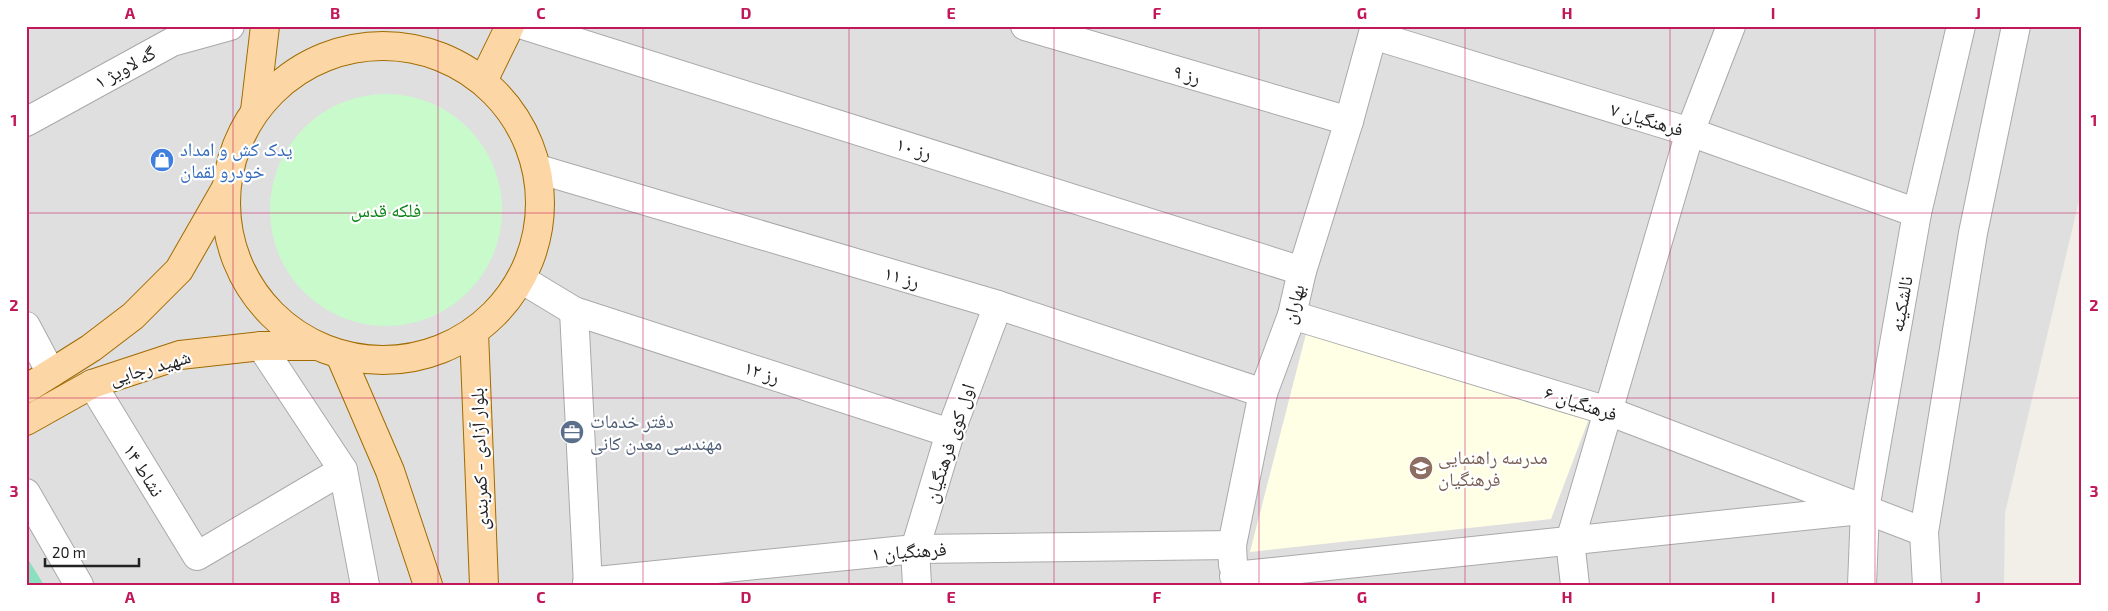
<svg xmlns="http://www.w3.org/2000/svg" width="2108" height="611" font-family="'Exo 2','Noto Naskh Arabic',sans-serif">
  <rect width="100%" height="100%" fill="#f2efe9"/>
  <polygon fill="#e0dfdf" points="26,26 2082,26 2082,188 2005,513 2004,585 26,585"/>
  <polygon fill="#ffffe5" points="1307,330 1590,416 1551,519 1250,552"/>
  <circle fill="#c8facc" cx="386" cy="210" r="116"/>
  <polygon fill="#88e0be" points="26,556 44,585 26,585"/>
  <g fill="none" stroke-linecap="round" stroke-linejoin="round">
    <g stroke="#a9a9a9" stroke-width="30">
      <g id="minor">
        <polyline points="526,26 1302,271"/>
        <polyline points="1025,26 1349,121"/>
        <polyline points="1373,35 1690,132 1917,213"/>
        <polyline points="26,122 172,42 230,26"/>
        <polyline points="538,169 998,305 1263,393"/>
        <polyline points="521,279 574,311 950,433"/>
        <polyline points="574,311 588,585"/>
        <polyline points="1292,315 1608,411 1924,532"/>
        <polyline points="26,326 51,373"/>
        <polyline points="261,346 343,470 365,585"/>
        <polyline points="92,384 197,556 343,470"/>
        <polyline points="26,493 79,585"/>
        <polyline points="1233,565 1232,545 1263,393 1292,315 1302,271 1349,121 1375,26"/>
        <polyline points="1234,576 1861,510"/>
        <polyline points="587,582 915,549 1232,545"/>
        <polyline points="917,585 915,549 950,433 998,305"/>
        <polyline points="1575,585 1570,541 1690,132 1731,26"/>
        <polyline points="1862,585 1865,509 1917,213 1961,26"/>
        <polyline points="1927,585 1924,532 1973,233 2016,26"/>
      </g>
    </g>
    <g stroke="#a06b00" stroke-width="30">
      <g id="major">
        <circle cx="383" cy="203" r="157"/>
        <polyline points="483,81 510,26"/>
        <polyline points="255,111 265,26"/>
        <polyline points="474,332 484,585"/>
        <polyline points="340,355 390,471 428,585"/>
        <polyline points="26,389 91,348 133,316 179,270 226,188"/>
        <polyline points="26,421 92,384 180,355 261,346 314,346"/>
      </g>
    </g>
    <use href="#minor" stroke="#fff" stroke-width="28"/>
    <use href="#major" stroke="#fcd6a4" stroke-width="28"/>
  </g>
  <path fill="none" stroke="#c2185b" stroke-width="1" stroke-opacity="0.55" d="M233 26V585M438 26V585M643 26V585M849 26V585M1054 26V585M1259 26V585M1465 26V585M1670 26V585M1875 26V585M26 213H2082M26 398H2082"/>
  <defs>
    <g id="shop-disc" transform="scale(1.25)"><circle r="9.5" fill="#3f7fe0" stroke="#fff"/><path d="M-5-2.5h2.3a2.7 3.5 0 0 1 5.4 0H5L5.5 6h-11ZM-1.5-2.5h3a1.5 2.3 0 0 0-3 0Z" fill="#fff"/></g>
    <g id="office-disc" transform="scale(1.25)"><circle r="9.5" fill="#5c6f8a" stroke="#fff"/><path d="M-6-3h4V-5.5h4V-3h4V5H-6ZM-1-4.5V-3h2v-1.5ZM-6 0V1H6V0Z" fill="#fff"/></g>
    <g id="school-disc" transform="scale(1.25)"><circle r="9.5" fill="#8d6e63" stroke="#fff"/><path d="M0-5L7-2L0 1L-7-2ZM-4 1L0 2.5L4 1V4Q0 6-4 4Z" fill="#fff"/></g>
  </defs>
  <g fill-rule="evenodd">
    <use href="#shop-disc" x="162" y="160"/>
    <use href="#office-disc" x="572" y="432"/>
    <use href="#school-disc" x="1421" y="468"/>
  </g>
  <g text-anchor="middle" stroke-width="4.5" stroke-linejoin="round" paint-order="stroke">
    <g font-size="19" fill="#222" stroke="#fff">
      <text transform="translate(125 67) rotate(-29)" y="7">گه لاویژ ۱</text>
      <text transform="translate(1187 74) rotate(16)" y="7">رز ۹</text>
      <text transform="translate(1647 119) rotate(17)" y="7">فرهنگیان ۷</text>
      <text transform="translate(914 148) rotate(17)" y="7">رز ۱۰</text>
      <text transform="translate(902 277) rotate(16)" y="7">رز ۱۱</text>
      <text transform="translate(1293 304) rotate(-75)" y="7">بهاران</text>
      <text transform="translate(1901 304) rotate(-80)" y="7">نالشکینه</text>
      <text transform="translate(150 367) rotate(-16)" y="7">شهید رجایی</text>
      <text transform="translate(762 372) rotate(18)" y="7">رز ۱۲</text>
      <text transform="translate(1581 403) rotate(18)" y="7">فرهنگیان ۶</text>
      <text transform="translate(949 443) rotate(-72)" y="7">اول کوی فرهنگیان</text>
      <text transform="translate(479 459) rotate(-92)" y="7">بلوار آزادی - کمربندی</text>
      <text transform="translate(144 470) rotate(58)" y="7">نشاط ۱۴</text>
      <text transform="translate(909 551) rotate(-4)" y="7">فرهنگیان ۱</text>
    </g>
    <g font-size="19" fill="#366cbe" stroke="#fff" text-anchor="start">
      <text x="180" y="156">یدک کش و امداد<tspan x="180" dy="22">خودرو لقمان</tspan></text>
    </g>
    <g font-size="19" fill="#0c8416" stroke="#fff">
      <text x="386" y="217">فلکه قدس</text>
    </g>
    <g font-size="19" fill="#4e5e75" stroke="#fff" text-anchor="start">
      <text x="590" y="428">دفتر خدمات<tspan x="590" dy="22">مهندسی معدن کانی</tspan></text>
    </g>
    <g font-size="19" fill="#785e54" stroke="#fff" text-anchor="start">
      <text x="1438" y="464">مدرسه راهنمایی<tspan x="1438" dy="22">فرهنگیان</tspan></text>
    </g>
  </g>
  <rect width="2108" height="611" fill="none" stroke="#ffffff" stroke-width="55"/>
  <path d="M45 558v8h94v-8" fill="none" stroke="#222222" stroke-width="2.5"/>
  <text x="52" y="558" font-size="15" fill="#222222" stroke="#ffffff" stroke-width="4" paint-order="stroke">20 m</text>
  <rect x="28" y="28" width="2052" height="556" fill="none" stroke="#c2185b" stroke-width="2"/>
  <g font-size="16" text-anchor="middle" font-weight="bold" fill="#c2185b">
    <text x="130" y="19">A</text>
    <text x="335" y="19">B</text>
    <text x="541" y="19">C</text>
    <text x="746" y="19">D</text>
    <text x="951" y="19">E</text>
    <text x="1157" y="19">F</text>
    <text x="1362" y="19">G</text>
    <text x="1567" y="19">H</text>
    <text x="1773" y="19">I</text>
    <text x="1978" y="19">J</text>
    <text x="14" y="126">1</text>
    <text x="2094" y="126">1</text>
    <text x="14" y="311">2</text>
    <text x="2094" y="311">2</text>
    <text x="14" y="497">3</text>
    <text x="2094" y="497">3</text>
    <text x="130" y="603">A</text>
    <text x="335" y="603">B</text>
    <text x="541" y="603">C</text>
    <text x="746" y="603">D</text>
    <text x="951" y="603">E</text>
    <text x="1157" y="603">F</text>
    <text x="1362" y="603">G</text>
    <text x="1567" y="603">H</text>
    <text x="1773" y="603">I</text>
    <text x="1978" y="603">J</text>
  </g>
</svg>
